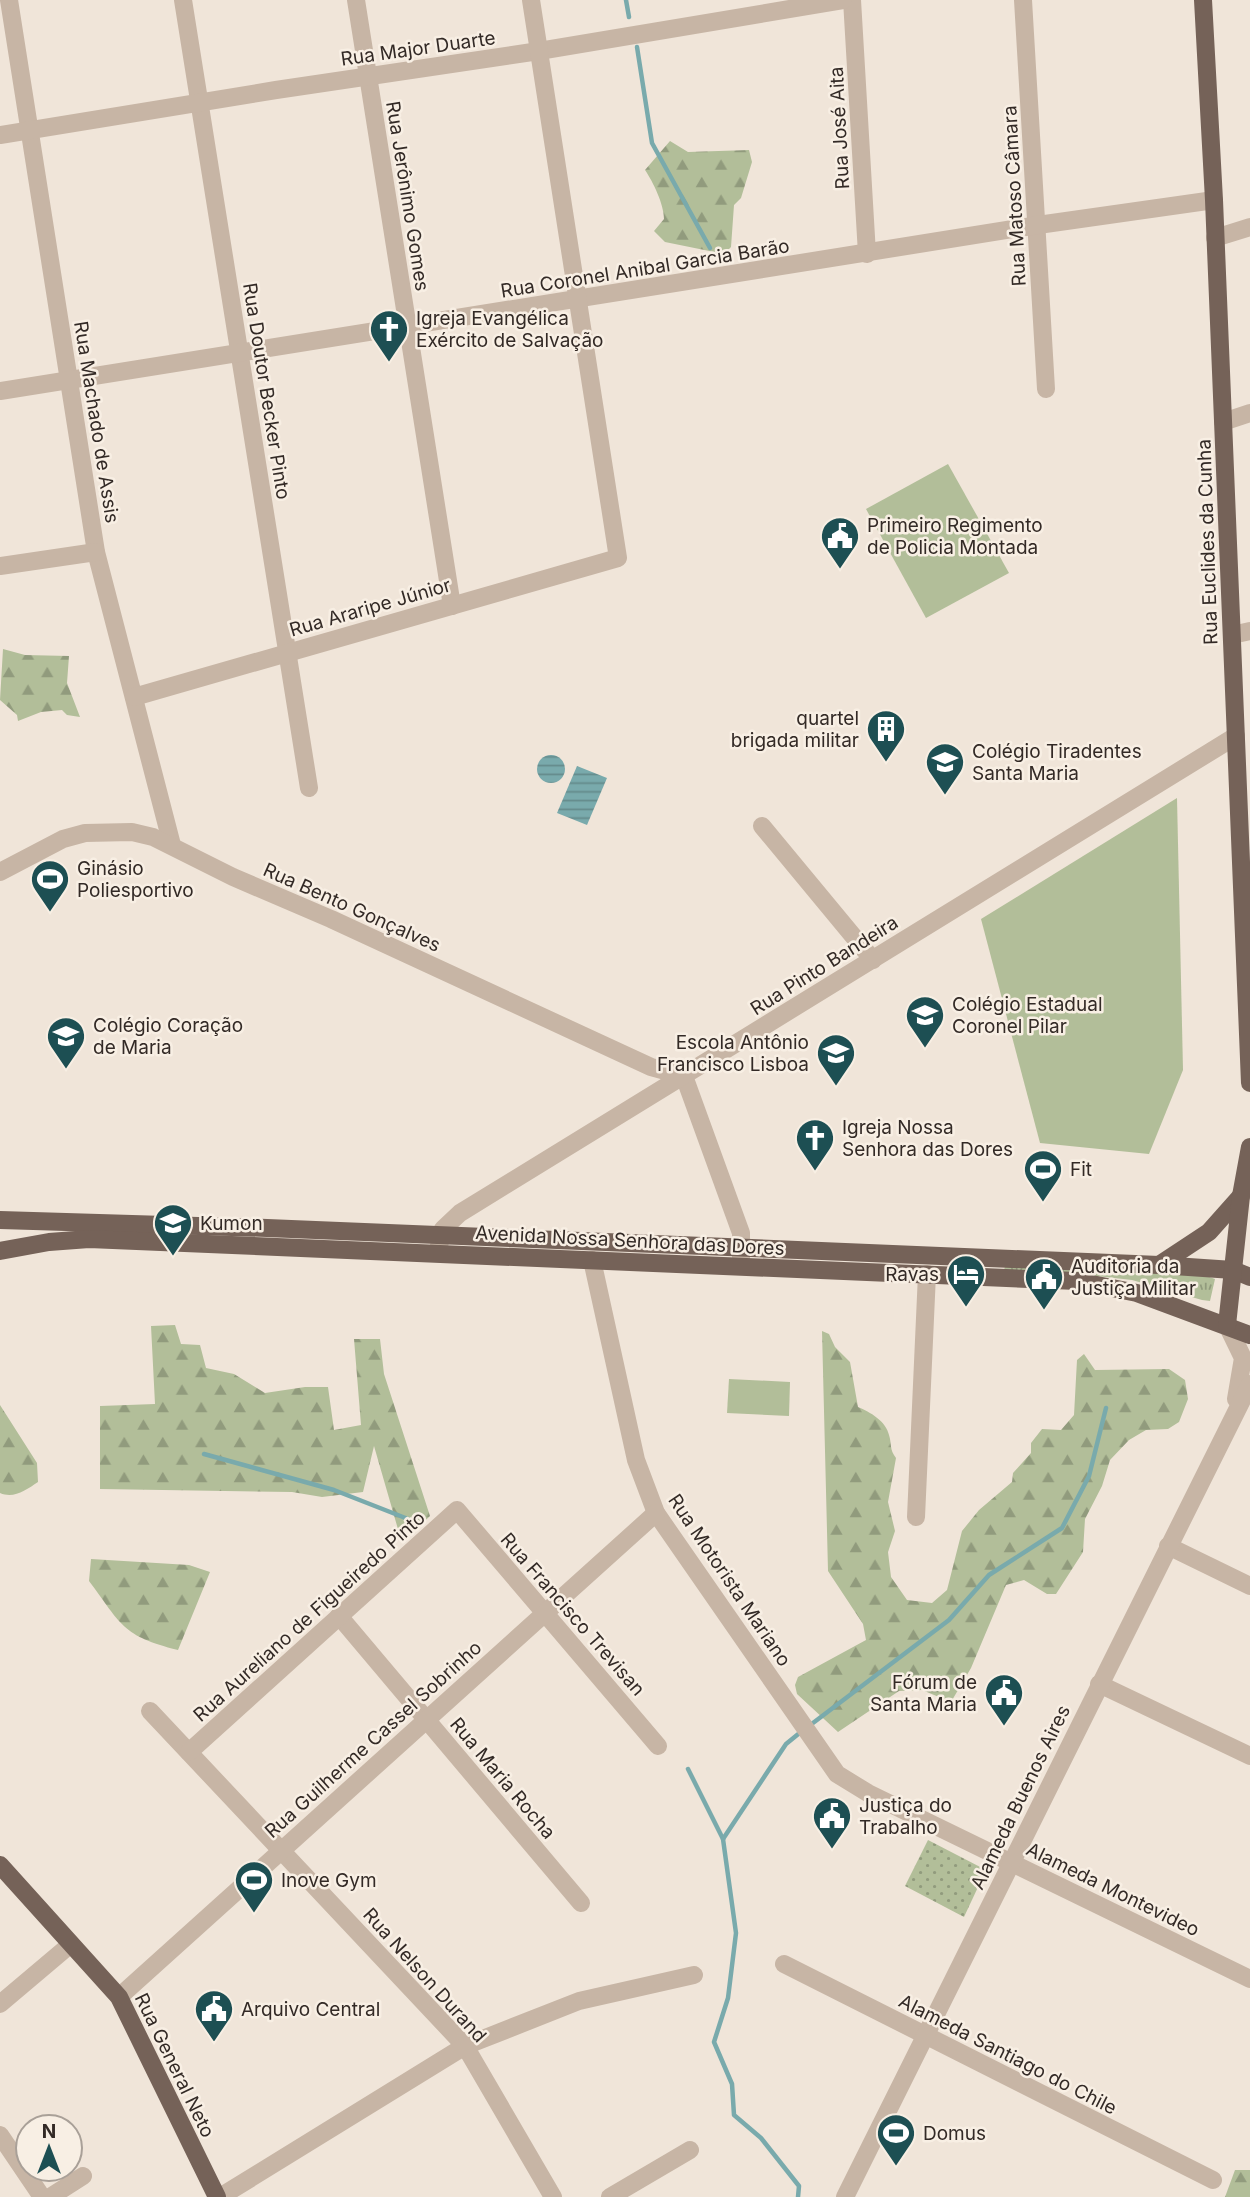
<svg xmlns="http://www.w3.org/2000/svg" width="1250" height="2197" font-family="Inter,sans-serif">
  <defs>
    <pattern id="grass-tufts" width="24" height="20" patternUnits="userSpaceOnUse" patternTransform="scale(1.75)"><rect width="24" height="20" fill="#b2be99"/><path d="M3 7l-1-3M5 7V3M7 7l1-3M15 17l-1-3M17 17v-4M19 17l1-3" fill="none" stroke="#919b7d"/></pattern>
    <pattern id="forest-firs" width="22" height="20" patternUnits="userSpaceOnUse" patternTransform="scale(1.75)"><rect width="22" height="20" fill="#b2be99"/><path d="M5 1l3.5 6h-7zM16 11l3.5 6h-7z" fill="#919b7d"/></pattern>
    <pattern id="park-dots" width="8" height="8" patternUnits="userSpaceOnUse" patternTransform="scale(1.75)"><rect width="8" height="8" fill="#b2be99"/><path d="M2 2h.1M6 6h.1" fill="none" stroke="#919b7d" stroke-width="1.8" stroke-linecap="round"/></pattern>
    <pattern id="water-rules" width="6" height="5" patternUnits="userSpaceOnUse" patternTransform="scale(1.75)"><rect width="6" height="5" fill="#79aaac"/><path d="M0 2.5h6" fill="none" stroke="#648b8c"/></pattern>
  </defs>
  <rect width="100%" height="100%" fill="#f0e5d9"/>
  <polygon fill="url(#grass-tufts)" points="1005,1266 1204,1275 1215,1279 1210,1301 1202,1300 1132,1280 1088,1275 1004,1271"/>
  <g fill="url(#forest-firs)">
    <path d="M670 141 688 152 749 150 752 162 741 198 734 205 731 247 724 254 665 242 654 231 664 219C664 204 653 182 645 170Z"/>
    <polygon points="3,649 25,655 69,656 67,683 80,717 67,715 62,710 41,712 18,721 17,715 0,700"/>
    <polygon points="175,1325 181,1344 200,1345 206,1368 234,1374 265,1393 305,1387 328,1387 334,1430 361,1425 354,1339 380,1339 384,1374 430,1516 402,1543 374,1446 363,1492 322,1497 292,1492 100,1489 100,1406 155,1404 151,1326"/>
    <path d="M822 1331 829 1334 835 1347 850 1362 858 1407C870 1412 886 1421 889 1435 892 1444 889 1449 896 1458L888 1502 895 1531 888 1552 891 1577 907 1600 932 1603 947 1590 962 1531 979 1510 1012 1482 1013 1473 1031 1453V1443L1042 1429 1061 1430 1074 1415 1077 1360 1084 1354 1095 1370 1169 1369 1185 1380 1188 1399 1179 1422 1168 1429 1146 1430 1129 1440 1110 1460 1102 1486 1085 1519 1083 1552 1056 1594H1047L1024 1580 1006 1585 971 1668 951 1702 922 1690 899 1691 838 1732 797 1694 795 1685 798 1677 866 1640 863 1624 828 1571Z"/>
    <path d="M0 1405 37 1463 38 1482C26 1490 14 1499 0 1493Z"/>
    <path d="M91 1559 189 1565 210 1572 178 1650C122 1636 122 1625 89 1581Z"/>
    <polygon points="1235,2170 1250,2170 1250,2197 1225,2197"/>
  </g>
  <polygon fill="url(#park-dots)" points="928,1840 986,1870 964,1917 905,1886"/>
  <g fill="#b2be99">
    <polygon points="948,464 1009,573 926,618 866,509"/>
    <polygon points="1177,798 1183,1070 1149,1154 1040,1143 981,919"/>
    <polygon points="729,1379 790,1382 789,1416 727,1413"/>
  </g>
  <g fill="url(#water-rules)">
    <circle cx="551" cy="769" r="14"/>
    <polygon points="577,766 607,778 587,825 557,813"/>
  </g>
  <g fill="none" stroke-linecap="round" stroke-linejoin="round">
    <g stroke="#79aaac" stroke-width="4.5">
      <polyline points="626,0 629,17"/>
      <polyline points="637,47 652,143 710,248"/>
      <polyline points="204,1454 334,1490 408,1519"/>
      <polyline points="809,1726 949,1620 989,1575 1062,1528 1089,1476 1106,1408"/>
      <polyline points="688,1769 723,1839"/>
      <polyline points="798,2197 799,2186 761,2138 734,2115 732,2084 714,2042 728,1998 736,1933 723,1839 786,1744 802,1731"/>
    </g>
    <g stroke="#c7b5a5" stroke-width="18">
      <polyline points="9,0 96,552 172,845"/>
      <polyline points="183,0 309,788"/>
      <polyline points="356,0 452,606"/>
      <polyline points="852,0 867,254"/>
      <polyline points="1023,0 1046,389"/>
      <polyline points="0,135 276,90 539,51 843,0"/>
      <polyline points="1215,238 1250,227"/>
      <polyline points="0,391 1038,225 1214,200"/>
      <polyline points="1223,422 1250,413"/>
      <polyline points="0,566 96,552"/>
      <polyline points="1232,635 1250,631"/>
      <polyline points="134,697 618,558 531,0"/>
      <polyline points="762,826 873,960"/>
      <polyline points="0,872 63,839 85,833 132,832 153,837 233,877 331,919 651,1067 684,1076"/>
      <polyline points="684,1076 741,1233 741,1262"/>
      <polyline points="439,1246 443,1229 460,1213 1236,736"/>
      <polyline points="592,1260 636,1460 656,1513 837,1774 868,1793 1250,1979"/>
      <polyline points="1227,1325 1243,1358 1236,1399"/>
      <polyline points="916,1517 927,1274"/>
      <polyline points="1168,1546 1250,1586"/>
      <polyline points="339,1616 581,1903"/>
      <polyline points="1099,1684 1250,1756"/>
      <polyline points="150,1711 465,2046 553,2197"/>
      <polyline points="189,1752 457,1510 658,1746"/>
      <polyline points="784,1964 1213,2180"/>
      <polyline points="119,1997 656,1513"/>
      <polyline points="0,2004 71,1944"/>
      <polyline points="0,2135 42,2197"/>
      <polyline points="50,2197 83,2176"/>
      <polyline points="220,2197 465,2046 579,2001 694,1975"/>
      <polyline points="610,2197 690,2150"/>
      <polyline points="845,2197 1250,1384"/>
    </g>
    <g stroke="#756258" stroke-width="18">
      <polyline points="1203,0 1214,200 1250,1083"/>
      <polyline points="0,1220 267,1228 1159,1265 1233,1270 1250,1277"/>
      <polyline points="0,1251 49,1242 89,1239 1077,1281 1137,1293 1250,1335"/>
      <polyline points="1159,1265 1209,1232 1241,1196"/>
      <polyline points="1227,1325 1241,1196 1250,1147"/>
      <polyline points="0,1865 119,1997 217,2197"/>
    </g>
  </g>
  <defs>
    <g id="church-pin" transform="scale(2.0125)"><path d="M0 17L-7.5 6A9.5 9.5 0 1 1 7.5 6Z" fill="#1d4f53" stroke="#f8efe4"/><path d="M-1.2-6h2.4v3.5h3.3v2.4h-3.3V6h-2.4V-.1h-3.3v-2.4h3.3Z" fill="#fff"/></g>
    <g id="civic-pin" transform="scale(2.0125)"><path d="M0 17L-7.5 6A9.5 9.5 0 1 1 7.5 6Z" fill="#1d4f53" stroke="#f8efe4"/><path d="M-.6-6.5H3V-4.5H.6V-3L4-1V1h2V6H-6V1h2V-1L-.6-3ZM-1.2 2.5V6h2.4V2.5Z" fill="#fff"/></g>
    <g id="building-pin" transform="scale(2.0125)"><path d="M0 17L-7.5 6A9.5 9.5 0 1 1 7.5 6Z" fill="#1d4f53" stroke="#f8efe4"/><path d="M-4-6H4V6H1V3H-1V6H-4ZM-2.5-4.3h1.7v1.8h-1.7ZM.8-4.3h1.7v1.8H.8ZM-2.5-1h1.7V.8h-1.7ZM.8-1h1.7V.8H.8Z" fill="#fff"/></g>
    <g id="school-pin" transform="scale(2.0125)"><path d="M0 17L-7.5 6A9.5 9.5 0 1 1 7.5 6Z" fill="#1d4f53" stroke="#f8efe4"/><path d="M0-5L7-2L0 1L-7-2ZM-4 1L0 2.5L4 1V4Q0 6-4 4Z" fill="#fff"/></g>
    <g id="stadium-pin" transform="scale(2.0125)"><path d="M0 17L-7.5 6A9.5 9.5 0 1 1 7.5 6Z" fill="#1d4f53" stroke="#f8efe4"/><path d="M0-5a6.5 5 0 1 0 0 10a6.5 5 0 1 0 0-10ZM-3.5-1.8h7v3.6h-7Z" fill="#fff"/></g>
    <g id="hotel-pin" transform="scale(2.0125)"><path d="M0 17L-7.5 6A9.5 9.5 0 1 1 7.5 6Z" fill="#1d4f53" stroke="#f8efe4"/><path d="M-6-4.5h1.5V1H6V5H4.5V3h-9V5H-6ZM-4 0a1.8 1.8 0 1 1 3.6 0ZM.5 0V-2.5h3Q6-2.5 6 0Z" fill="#fff"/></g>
  </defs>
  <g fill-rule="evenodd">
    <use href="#church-pin" x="389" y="329"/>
    <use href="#civic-pin" x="840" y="536"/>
    <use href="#building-pin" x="886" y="729"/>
    <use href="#school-pin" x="945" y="762"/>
    <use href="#stadium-pin" x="50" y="879"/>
    <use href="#school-pin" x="925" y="1015"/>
    <use href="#school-pin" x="66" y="1036"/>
    <use href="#school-pin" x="836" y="1053"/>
    <use href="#church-pin" x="815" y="1138"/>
    <use href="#stadium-pin" x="1043" y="1169"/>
    <use href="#school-pin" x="173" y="1223"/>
    <use href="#hotel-pin" x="966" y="1274"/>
    <use href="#civic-pin" x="1044" y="1277"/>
    <use href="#civic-pin" x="1004" y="1693"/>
    <use href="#civic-pin" x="832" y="1816"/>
    <use href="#stadium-pin" x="254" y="1880"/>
    <use href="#civic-pin" x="214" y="2009"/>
    <use href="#stadium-pin" x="896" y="2133"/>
  </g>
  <g text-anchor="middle" stroke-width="5" stroke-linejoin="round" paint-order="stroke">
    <g font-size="19" fill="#332a26" stroke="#f8efe4">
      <text transform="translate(418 48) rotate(-8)" y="7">Rua Major Duarte</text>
      <text transform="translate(839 128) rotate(-93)" y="7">Rua José Aita</text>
      <text transform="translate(408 196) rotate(81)" y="7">Rua Jerônimo Gomes</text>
      <text transform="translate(1014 196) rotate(-93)" y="7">Rua Matoso Câmara</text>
      <text transform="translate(645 268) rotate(-9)" y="7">Rua Coronel Anibal Garcia Barão</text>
      <text transform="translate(267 391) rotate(81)" y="7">Rua Doutor Becker Pinto</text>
      <text transform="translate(97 422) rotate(81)" y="7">Rua Machado de Assis</text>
      <text transform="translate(1207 542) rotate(-92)" y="7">Rua Euclides da Cunha</text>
      <text transform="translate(370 607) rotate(-16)" y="7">Rua Araripe Júnior</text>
      <text transform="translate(352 907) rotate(24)" y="7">Rua Bento Gonçalves</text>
      <text transform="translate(824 965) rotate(-32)" y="7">Rua Pinto Bandeira</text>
      <text transform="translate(630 1240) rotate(3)" y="7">Avenida Nossa Senhora das Dores</text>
      <text transform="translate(730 1580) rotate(56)" y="7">Rua Motorista Mariano</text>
      <text transform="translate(573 1614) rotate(49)" y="7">Rua Francisco Trevisan</text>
      <text transform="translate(309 1616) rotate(-42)" y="7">Rua Aureliano de Figueiredo Pinto</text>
      <text transform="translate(373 1739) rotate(-42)" y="7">Rua Guilherme Cassel Sobrinho</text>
      <text transform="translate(503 1778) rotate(50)" y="7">Rua Maria Rocha</text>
      <text transform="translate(1020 1797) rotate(-64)" y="7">Alameda Buenos Aires</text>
      <text transform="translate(1113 1889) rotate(26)" y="7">Alameda Montevideo</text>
      <text transform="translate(425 1975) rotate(48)" y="7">Rua Nelson Durand</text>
      <text transform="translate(1008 2054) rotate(27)" y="7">Alameda Santiago do Chile</text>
      <text transform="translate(175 2065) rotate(64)" y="7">Rua General Neto</text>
    </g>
    <g font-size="19" fill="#332a26" stroke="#f8efe4" text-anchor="start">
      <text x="416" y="325">Igreja Evangélica<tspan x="416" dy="22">Exército de Salvação</tspan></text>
      <text x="867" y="532">Primeiro Regimento<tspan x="867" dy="22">de Policia Montada</tspan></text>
      <text x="859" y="725" text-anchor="end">quartel<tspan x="859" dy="22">brigada militar</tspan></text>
      <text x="972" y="758">Colégio Tiradentes<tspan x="972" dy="22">Santa Maria</tspan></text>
      <text x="77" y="875">Ginásio<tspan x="77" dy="22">Poliesportivo</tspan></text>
      <text x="952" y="1011">Colégio Estadual<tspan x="952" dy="22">Coronel Pilar</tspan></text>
      <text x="93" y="1032">Colégio Coração<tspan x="93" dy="22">de Maria</tspan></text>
      <text x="809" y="1049" text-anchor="end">Escola Antônio<tspan x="809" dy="22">Francisco Lisboa</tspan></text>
      <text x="842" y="1134">Igreja Nossa<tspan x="842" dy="22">Senhora das Dores</tspan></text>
      <text x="1070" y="1176">Fit</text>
      <text x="200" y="1230">Kumon</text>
      <text x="1071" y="1273">Auditoria da<tspan x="1071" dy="22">Justiça Militar</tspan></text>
      <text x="939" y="1281" text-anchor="end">Ravas</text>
      <text x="977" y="1689" text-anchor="end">Fórum de<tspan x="977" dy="22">Santa Maria</tspan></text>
      <text x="859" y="1812">Justiça do<tspan x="859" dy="22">Trabalho</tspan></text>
      <text x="281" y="1887">Inove Gym</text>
      <text x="241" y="2016">Arquivo Central</text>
      <text x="923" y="2140">Domus</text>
    </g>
  </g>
  <g transform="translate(49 2148)"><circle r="33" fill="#f8efe4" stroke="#a9a098" stroke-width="2"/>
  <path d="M0-5L12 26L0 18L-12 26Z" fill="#1d4f53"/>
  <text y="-10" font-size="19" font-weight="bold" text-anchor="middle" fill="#332a26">N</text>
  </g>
</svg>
